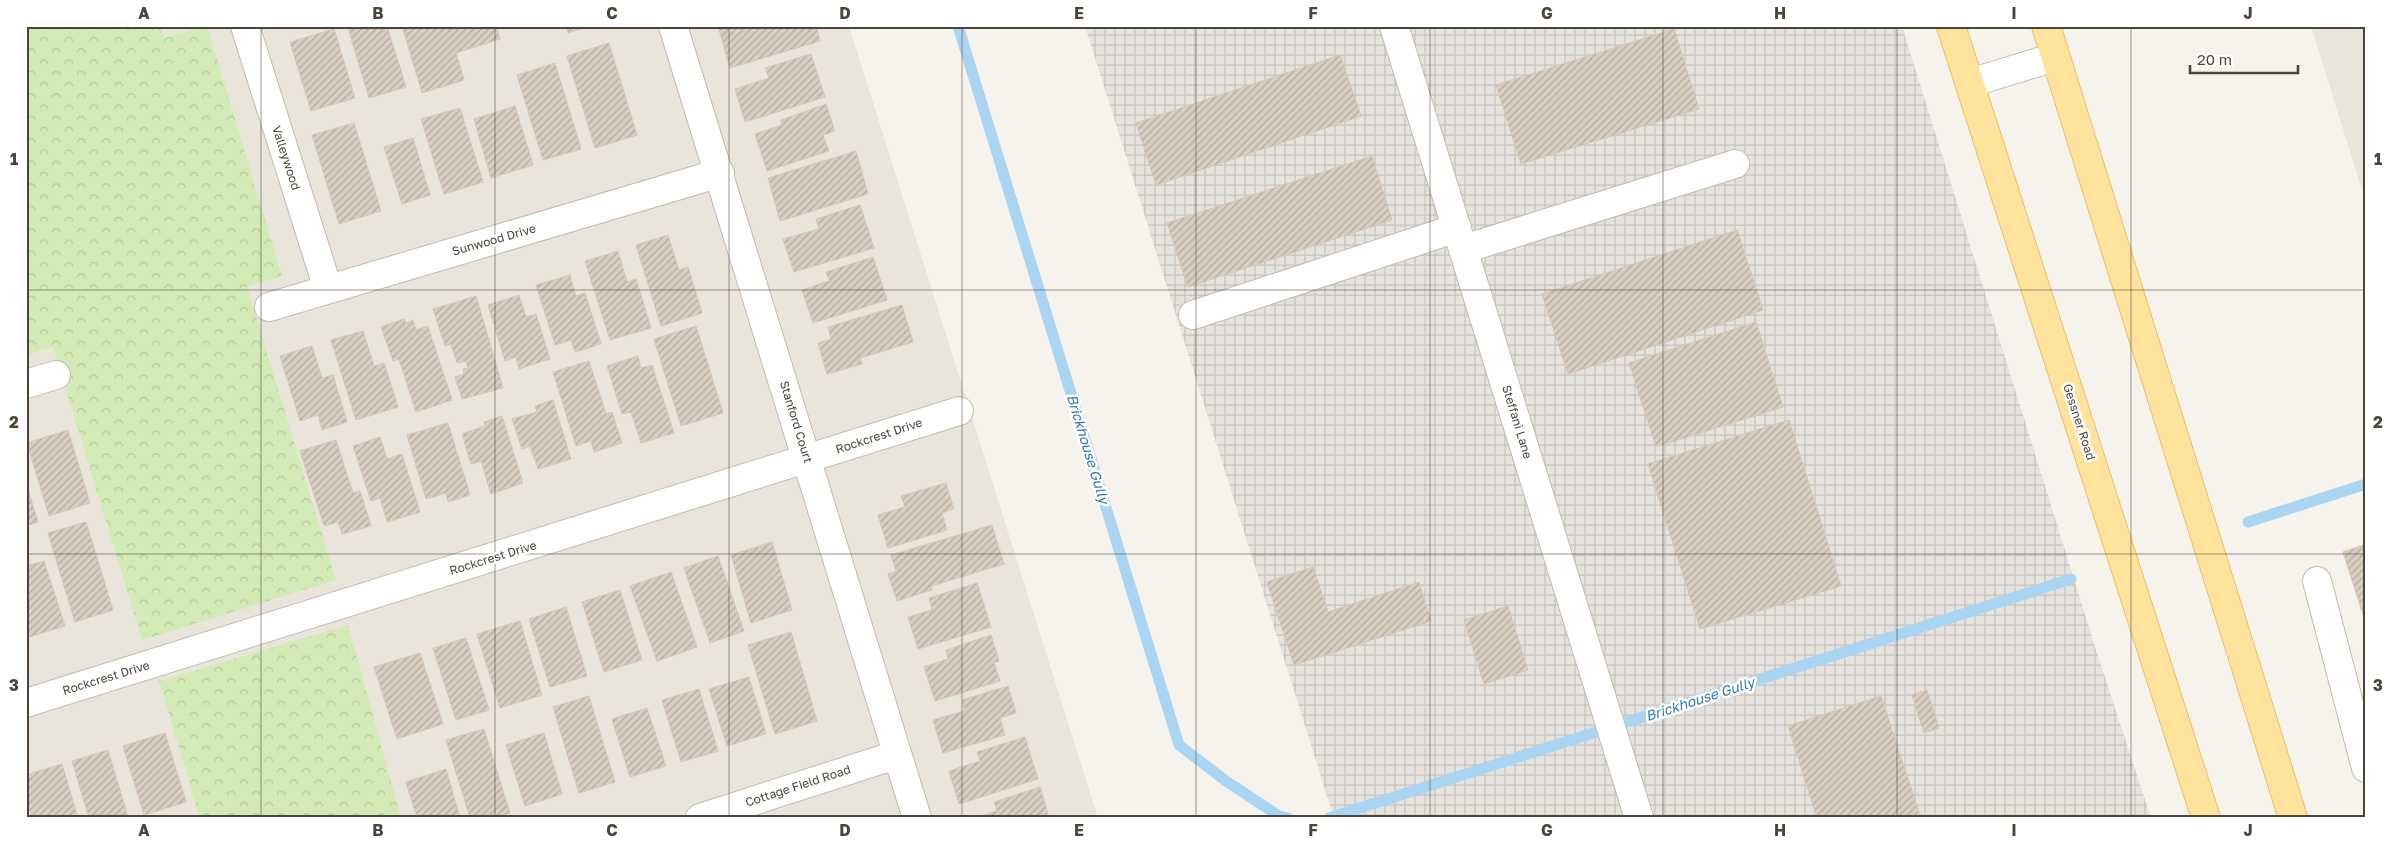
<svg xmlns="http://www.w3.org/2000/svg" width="2392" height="844" font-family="'Golos Text',sans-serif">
  <defs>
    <pattern id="industrial-grid" width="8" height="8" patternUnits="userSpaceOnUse" patternTransform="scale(1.25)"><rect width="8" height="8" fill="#e6e2dd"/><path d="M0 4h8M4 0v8" fill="none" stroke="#c7c3be"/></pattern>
    <pattern id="park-crowns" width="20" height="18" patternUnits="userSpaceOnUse" patternTransform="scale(1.25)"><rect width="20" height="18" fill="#d2eab5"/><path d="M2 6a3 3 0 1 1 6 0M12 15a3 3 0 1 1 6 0" fill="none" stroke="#b6ca9c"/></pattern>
    <pattern id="building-hatch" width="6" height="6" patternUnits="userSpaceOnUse" patternTransform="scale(1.25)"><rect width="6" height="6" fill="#d8cfc1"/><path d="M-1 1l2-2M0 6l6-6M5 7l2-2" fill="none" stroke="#b1aa9e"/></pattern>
  </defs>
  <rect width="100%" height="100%" fill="#f6f3ec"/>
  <g fill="#eae5da">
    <polygon points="26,26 849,26 1098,818 26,818"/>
    <polygon points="2311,26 2366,26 2366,203"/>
  </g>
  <polygon fill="url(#industrial-grid)" points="1085,26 1902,26 2097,653 2151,818 1334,818"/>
  <g fill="url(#park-crowns)">
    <polygon points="26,26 160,26 164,38 207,26 282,276 247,287 336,580 142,640 53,347 26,355"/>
    <polygon points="348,625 401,818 200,818 159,681"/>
  </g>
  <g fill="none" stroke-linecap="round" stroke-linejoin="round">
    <g stroke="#a9d4f2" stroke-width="11">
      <polyline points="958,26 1179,745 1226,781 1279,816 1288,818"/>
      <polyline points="2248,522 2366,484"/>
      <polyline points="1329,818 2071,579"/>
    </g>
  </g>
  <g fill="url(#building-hatch)" stroke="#d3c7b4">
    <polygon points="353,26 387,26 406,87 369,98 348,28"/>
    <polygon points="402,26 496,26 500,39 456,53 464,80 422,93"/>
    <polygon points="566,26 589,26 568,33"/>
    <polygon points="718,26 816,26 820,41 730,68"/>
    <polygon points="334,29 355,98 311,111 290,42"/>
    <polygon points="1674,29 1699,109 1521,164 1496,85"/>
    <polygon points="609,43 637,135 595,148 567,56"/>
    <polygon points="811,54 825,97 745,122 735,89 769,78 765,68"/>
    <polygon points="1340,55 1361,116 1156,185 1136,123"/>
    <polygon points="555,63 581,149 543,160 517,75"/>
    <polygon points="826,104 835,131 823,135 829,151 767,171 755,134 782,125 781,120"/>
    <polygon points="515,106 533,165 491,178 474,119"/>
    <polygon points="460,108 483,182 444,194 421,119"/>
    <polygon points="354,123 381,211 339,224 312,135"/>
    <polygon points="413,138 430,195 402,204 384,147"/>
    <polygon points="856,151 868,194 780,221 768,178"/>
    <polygon points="1372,156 1392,220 1188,287 1167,223"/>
    <polygon points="860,205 874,248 794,272 783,239 819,229 816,219"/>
    <polygon points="1737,230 1763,310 1568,374 1542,294"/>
    <polygon points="668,235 679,270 688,267 702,313 661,326 636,245"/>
    <polygon points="618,251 627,282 636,279 651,328 610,340 585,261"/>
    <polygon points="873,257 887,300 813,323 802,290 829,281 826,272"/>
    <polygon points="570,275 576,296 585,293 601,344 575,352 571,340 555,345 536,285"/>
    <polygon points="519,295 526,317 536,314 550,359 519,369 516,357 505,361 488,305"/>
    <polygon points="476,296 503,388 462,399 455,377 464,374 463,369 468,368 466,361 457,363 451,344 445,346 433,309"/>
    <polygon points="902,305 913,342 860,358 862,364 827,374 818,343 831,339 828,327"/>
    <polygon points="404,319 406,323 413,320 416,330 428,326 452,400 416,412 399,359 393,361 381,327"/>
    <polygon points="1756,322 1783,407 1656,447 1629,363"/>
    <polygon points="696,326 723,413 681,426 654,339"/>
    <polygon points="363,331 374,366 384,363 398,407 356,420 331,340"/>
    <polygon points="312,346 322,378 333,375 347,422 322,430 318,415 300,421 280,356"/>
    <polygon points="638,356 641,368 652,365 674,433 641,443 631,412 622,414 607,366"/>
    <polygon points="589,361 606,414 612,412 622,443 594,452 591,441 576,446 553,372"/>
    <polygon points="553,400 571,459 538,469 530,446 522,449 512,419 537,412 535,406"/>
    <polygon points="502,416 523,483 491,494 481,461 471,464 462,434 485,426 484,422"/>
    <polygon points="1789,420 1841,586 1700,629 1648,464"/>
    <polygon points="448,423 470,495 448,502 446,493 426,499 407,435"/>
    <polygon points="68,430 90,503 49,516 27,443"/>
    <polygon points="380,437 387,459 402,454 420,512 387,522 380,498 371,501 353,446"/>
    <polygon points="336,440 353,493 360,491 371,526 342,534 338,522 324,526 300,451"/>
    <polygon points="26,483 38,522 26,526"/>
    <polygon points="946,483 954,509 942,513 947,530 888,548 878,515 905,507 901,496"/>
    <polygon points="86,522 113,610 75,622 48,533"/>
    <polygon points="992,525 1004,564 931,586 932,590 897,601 888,574 896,571 891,555"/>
    <polygon points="772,542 792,610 751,623 731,555"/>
    <polygon points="2366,544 2366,624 2343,552"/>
    <polygon points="718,556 744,631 710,643 684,568"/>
    <polygon points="44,561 65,626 26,638 26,566"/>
    <polygon points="1313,567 1328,612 1419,582 1431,621 1294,665 1267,582"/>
    <polygon points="671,572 697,647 657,661 630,586"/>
    <polygon points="977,583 991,627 918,649 908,617 932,610 929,598"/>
    <polygon points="620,590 642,660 604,672 582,602"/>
    <polygon points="1508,606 1528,670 1484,684 1464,620"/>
    <polygon points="566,607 587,676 550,687 529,619"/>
    <polygon points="520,621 542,695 500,708 477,634"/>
    <polygon points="791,632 817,721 775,734 748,645"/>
    <polygon points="991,635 999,661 994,663 1000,681 935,701 924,667 948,659 946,650"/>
    <polygon points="466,638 489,710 456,720 433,648"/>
    <polygon points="420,653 443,724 397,739 374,667"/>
    <polygon points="749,677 766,734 727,746 709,689"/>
    <polygon points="1008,686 1016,713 1000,718 1005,735 943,753 933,720 965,711 962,700"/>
    <polygon points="699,689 718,751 681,762 662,700"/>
    <polygon points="1927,690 1939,728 1924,733 1912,695"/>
    <polygon points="589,696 615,782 579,793 553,707"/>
    <polygon points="1881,696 1921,818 1817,818 1788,726"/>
    <polygon points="647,708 666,766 630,777 612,719"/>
    <polygon points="484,729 510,813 495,818 470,818 446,740"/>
    <polygon points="165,733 186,802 144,815 123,746"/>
    <polygon points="544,733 562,794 525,806 506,745"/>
    <polygon points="1025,737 1038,779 959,804 949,771 980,761 977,752"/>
    <polygon points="108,750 128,817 127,818 89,818 72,761"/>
    <polygon points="62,764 78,818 32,818 26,799 26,775"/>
    <polygon points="446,769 460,818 417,818 406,782"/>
    <polygon points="1040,787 1048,814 1037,818 975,818 997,811 994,802"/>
  </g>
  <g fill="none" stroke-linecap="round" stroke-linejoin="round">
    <g stroke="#c2bbae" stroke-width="30">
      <g id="minor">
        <polyline points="245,26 328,289"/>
        <polyline points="673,26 917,818"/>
        <polyline points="1394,26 1639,818"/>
        <polyline points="1970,83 2055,57"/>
        <polyline points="1464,249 1735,164"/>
        <polyline points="269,307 720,173"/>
        <polyline points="1193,315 1457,228"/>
        <polyline points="26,384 56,375"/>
        <polyline points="2317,581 2366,768"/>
        <polyline points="26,703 959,411"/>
        <polyline points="700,818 896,755"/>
      </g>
    </g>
    <g stroke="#e6c16a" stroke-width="30">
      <g id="major">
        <polyline points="1951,26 2206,818"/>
        <polyline points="2046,26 2293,818"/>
      </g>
    </g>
    <use href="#minor" stroke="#fff" stroke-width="28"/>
    <use href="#major" stroke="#ffe39c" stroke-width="28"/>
  </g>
  <path fill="none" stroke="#4b4439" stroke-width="1" stroke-opacity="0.55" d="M261 26V818M495 26V818M729 26V818M962 26V818M1196 26V818M1430 26V818M1663 26V818M1897 26V818M2131 26V818M26 290H2366M26 554H2366"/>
  <g text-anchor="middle" stroke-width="5" stroke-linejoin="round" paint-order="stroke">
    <g font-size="12" fill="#4b4439" stroke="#fff">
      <text transform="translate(286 158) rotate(72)" y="4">Valleywood</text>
      <text transform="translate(494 240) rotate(-16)" y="4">Sunwood Drive</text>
      <text transform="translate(796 422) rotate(73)" y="4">Stanford Court</text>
      <text transform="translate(1517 422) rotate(73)" y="4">Steffani Lane</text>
      <text transform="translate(2079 422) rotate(72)" y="4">Gessner Road</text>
      <text transform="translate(879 436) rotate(-18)" y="4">Rockcrest Drive</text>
      <text transform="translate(493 558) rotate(-17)" y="4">Rockcrest Drive</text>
      <text transform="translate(106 678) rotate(-17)" y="4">Rockcrest Drive</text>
      <text transform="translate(798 786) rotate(-18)" y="4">Cottage Field Road</text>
    </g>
    <g font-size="14" font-style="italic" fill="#2e7ab2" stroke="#fff">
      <text transform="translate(1088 449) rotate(73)" y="5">Brickhouse Gully</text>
      <text transform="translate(1700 699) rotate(-18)" y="5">Brickhouse Gully</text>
    </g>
  </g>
  <rect width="2392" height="844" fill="none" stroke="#ffffff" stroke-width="55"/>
  <path d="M2190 65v8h108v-8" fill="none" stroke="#4b4439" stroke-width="2.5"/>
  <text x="2197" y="65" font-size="15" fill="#4b4439" stroke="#ffffff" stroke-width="4" paint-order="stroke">20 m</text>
  <rect x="28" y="28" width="2336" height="788" fill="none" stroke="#4b4439" stroke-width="2"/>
  <g font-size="16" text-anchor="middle" font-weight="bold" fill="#4b4439">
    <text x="144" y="19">A</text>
    <text x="378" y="19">B</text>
    <text x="612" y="19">C</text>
    <text x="845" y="19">D</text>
    <text x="1079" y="19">E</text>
    <text x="1313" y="19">F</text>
    <text x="1547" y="19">G</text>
    <text x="1780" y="19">H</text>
    <text x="2014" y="19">I</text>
    <text x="2248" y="19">J</text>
    <text x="14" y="165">1</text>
    <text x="2378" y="165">1</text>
    <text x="14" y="428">2</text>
    <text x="2378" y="428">2</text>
    <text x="14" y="691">3</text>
    <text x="2378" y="691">3</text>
    <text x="144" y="836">A</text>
    <text x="378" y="836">B</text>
    <text x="612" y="836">C</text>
    <text x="845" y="836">D</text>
    <text x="1079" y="836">E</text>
    <text x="1313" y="836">F</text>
    <text x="1547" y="836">G</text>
    <text x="1780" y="836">H</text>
    <text x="2014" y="836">I</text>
    <text x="2248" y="836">J</text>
  </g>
</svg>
